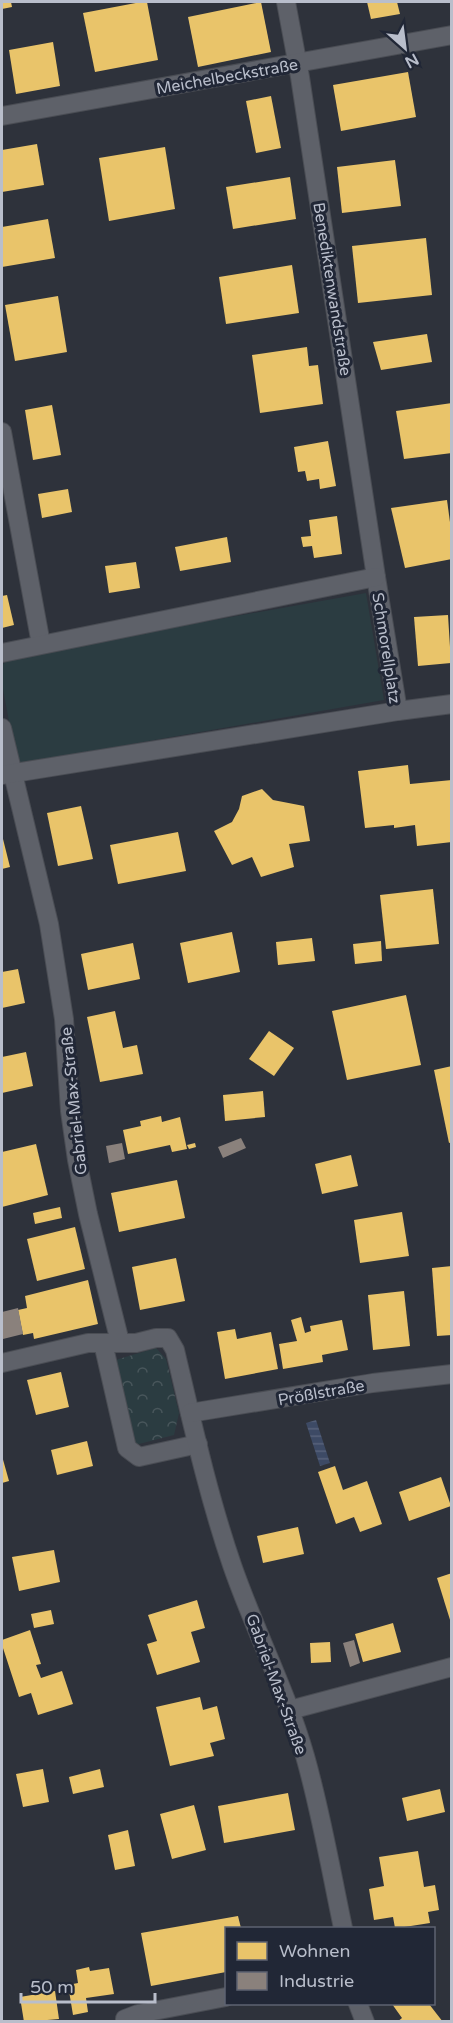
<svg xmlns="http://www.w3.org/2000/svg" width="453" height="2023" font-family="'Varela Round',sans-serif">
  <defs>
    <pattern id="forest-crowns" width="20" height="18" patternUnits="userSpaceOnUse" patternTransform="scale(1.5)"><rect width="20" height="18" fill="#2b3c41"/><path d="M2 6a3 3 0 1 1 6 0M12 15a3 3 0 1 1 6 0" fill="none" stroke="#48565b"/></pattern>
    <pattern id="water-rules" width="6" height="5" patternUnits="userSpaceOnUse" patternTransform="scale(1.5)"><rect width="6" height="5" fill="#3d4a65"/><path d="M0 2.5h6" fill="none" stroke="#57627a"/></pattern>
  </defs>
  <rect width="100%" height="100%" fill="#2e323b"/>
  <polygon fill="url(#forest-crowns)" points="156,1348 166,1359 179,1413 174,1435 131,1446 112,1361"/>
  <polygon fill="#2b3c41" points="366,593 384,700 17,764 2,684 2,665 12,656"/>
  <polygon fill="url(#water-rules)" points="316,1420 330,1463 320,1466 306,1423"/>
  <g fill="#e9c46a">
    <polygon points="2,2 11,2 12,7 2,9"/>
    <polygon points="141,2 147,2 158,60 95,72 83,13"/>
    <polygon points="261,2 271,52 198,67 188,17"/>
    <polygon points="367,2 397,2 400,14 371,19"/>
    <polygon points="53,42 60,86 16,94 9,50"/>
    <polygon points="408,72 416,117 341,131 333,85"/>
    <polygon points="271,96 281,148 256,153 246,101"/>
    <polygon points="37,144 44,185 2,192 2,150"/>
    <polygon points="165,147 175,209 109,221 99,158"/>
    <polygon points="395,160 401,206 342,213 337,167"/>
    <polygon points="290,177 296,219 233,229 226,187"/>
    <polygon points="48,219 55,258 2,267 2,227"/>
    <polygon points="426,238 432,295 358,303 352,246"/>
    <polygon points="292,265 299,313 226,324 219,277"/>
    <polygon points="58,296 67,352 15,361 5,305"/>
    <polygon points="427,334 432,362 381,370 373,342"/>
    <polygon points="307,347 309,366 318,365 323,404 260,413 252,355"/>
    <polygon points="452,403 452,453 404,459 396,411"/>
    <polygon points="52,405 61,455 33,460 25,410"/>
    <polygon points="328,441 336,486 320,489 319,479 307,481 305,471 298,472 294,447"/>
    <polygon points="68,489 72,512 42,518 38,494"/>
    <polygon points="447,500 452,537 452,559 405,568 391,508"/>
    <polygon points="337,516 342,554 314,558 312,546 303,547 301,537 311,536 309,520"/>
    <polygon points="227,537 231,562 180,571 175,547"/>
    <polygon points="136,562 140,588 109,593 105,566"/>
    <polygon points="7,595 14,625 2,628 2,596"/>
    <polygon points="448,615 451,663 418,666 414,617"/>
    <polygon points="408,765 410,784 452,780 452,842 417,846 415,825 394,828 394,825 365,828 358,771"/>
    <polygon points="262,789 273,800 304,806 310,841 289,844 294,867 261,877 252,857 232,865 214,831 232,822 239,809 242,796"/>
    <polygon points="81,806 93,859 58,866 47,813"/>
    <polygon points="178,832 186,871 118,884 110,845"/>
    <polygon points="2,835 10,867 2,869"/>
    <polygon points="433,889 439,944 386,949 380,895"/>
    <polygon points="232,932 240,972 188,983 180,943"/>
    <polygon points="312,938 315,961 278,965 276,942"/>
    <polygon points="381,941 382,961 355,964 353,944"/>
    <polygon points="133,943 140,979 88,990 81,954"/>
    <polygon points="18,969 25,1003 2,1008 2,972"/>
    <polygon points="406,995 421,1065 347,1080 332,1011"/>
    <polygon points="115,1011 123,1048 137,1045 143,1074 100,1082 87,1017"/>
    <polygon points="269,1031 294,1048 274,1076 249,1059"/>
    <polygon points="26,1052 33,1086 2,1093 2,1057"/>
    <polygon points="452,1066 452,1142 449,1143 434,1070"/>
    <polygon points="263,1091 265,1117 225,1121 223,1095"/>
    <polygon points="161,1116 162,1122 180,1117 187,1149 172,1152 170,1145 128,1154 123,1130 141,1126 140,1121"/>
    <polygon points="195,1143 196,1147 189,1149 187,1145"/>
    <polygon points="36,1144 48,1195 2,1207 2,1152"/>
    <polygon points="351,1155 358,1186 322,1194 315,1164"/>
    <polygon points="177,1180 185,1218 119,1232 111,1193"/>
    <polygon points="60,1207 62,1218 35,1224 33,1213"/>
    <polygon points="402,1212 409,1256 360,1263 354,1220"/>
    <polygon points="75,1227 85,1269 37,1281 27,1239"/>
    <polygon points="176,1258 185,1301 140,1310 132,1267"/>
    <polygon points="452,1266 452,1335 437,1336 432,1268"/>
    <polygon points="88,1280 98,1324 34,1339 33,1333 23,1335 18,1310 27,1308 25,1296"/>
    <polygon points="404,1291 410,1346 373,1350 368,1295"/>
    <polygon points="301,1317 305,1333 311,1331 310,1326 342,1320 348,1350 322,1355 323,1362 283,1369 279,1344 297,1341 291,1320"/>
    <polygon points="235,1329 237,1339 271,1332 278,1369 225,1379 217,1332"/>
    <polygon points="61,1372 69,1407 36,1415 27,1380"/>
    <polygon points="87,1441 93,1466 57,1475 51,1450"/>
    <polygon points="2,1456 9,1481 2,1483"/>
    <polygon points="335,1466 343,1490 367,1481 382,1524 360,1532 354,1517 336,1524 318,1472"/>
    <polygon points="441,1477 451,1506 409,1521 399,1492"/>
    <polygon points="298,1527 304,1554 263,1563 257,1536"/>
    <polygon points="54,1550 60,1582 19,1591 12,1557"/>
    <polygon points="452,1573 452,1623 451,1623 437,1578"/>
    <polygon points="197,1600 205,1628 191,1632 200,1662 157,1675 147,1644 157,1641 148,1615"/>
    <polygon points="51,1610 54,1624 34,1628 31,1614"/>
    <polygon points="393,1623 401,1652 363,1662 355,1634"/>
    <polygon points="30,1630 41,1664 36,1665 41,1678 62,1671 73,1704 38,1715 31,1693 19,1697 2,1645 2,1640"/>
    <polygon points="330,1642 331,1662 311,1663 310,1643"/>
    <polygon points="200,1697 203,1710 217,1706 225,1739 210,1743 214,1756 170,1766 156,1707"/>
    <polygon points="43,1769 49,1802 23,1807 16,1774"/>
    <polygon points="100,1769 104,1787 73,1794 69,1777"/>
    <polygon points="440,1789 445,1812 407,1821 402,1798"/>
    <polygon points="288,1793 295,1830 224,1843 218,1806"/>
    <polygon points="194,1805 206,1850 172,1859 160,1814"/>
    <polygon points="128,1830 135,1866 115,1870 108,1835"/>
    <polygon points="418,1851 424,1887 435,1885 439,1910 428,1912 430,1923 398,1928 395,1928 393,1917 374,1920 369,1889 384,1886 379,1857"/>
    <polygon points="238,1916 241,1928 226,1928 226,1972 151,1986 141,1933"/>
    <polygon points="89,1967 90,1971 109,1968 114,1994 86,1998 88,2012 73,2015 68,1985 78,1983 76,1970"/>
    <polygon points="55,1991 59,2019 24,2022 20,1997"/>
    <polygon points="392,2004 429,2004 443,2022 397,2022 402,2018"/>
  </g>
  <g fill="#8a817c">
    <polygon points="241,1138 246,1148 223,1158 218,1147"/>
    <polygon points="122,1143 125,1159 109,1163 106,1146"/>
    <polygon points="18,1308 23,1334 3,1339 2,1312"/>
    <polygon points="354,1640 360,1663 350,1667 343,1643"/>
  </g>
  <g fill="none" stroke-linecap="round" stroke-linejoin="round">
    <g stroke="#4a4d54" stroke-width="20">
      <g id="street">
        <polyline points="286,2 300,77 376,577 398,711"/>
        <polyline points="2,116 452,35"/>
        <polyline points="2,432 41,644"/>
        <polyline points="2,653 376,577"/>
        <polyline points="2,728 49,924 64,1019 70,1111 77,1160 88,1214 120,1342"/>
        <polyline points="2,775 398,711 452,704"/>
        <polyline points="103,1343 127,1448 139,1457 198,1444"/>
        <path d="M2 1363 88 1343H136L156 1338H168L175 1350C192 1422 208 1495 232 1565 254 1629 286 1690 305 1756 321 1812 331 1871 343 1928"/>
        <polyline points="190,1413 373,1383 452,1374"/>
        <polyline points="290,1710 452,1667"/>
        <polyline points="358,2004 365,2022"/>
        <polyline points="125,2022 125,2019 138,2014 226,1997"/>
      </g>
    </g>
    <use href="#street" stroke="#5e6169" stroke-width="18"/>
  </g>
  <g text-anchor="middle" stroke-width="6" stroke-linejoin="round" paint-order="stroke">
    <g font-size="16" fill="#b9becb" stroke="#212736">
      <text transform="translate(227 76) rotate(-10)" y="6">Meichelbeckstraße</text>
      <text transform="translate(333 289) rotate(81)" y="6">Benediktenwandstraße</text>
      <text transform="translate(387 648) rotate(81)" y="6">Schmorellplatz</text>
      <text transform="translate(73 1101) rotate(-96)" y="6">Gabriel-Max-Straße</text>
      <text transform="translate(321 1392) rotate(-10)" y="6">Prößlstraße</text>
      <text transform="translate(277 1684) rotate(70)" y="6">Gabriel-Max-Straße</text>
    </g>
  </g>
  <rect width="453" height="2023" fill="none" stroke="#b9becb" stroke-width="6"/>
  <rect x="225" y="1927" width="210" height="78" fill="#212736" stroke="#5e6372" stroke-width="1.5"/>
  <rect x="237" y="1942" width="30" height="18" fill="#e9c46a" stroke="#5e6372" stroke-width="1.5"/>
  <text x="279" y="1957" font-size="18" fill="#b9becb">Wohnen</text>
  <rect x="237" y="1972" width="30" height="18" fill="#8a817c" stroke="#5e6372" stroke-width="1.5"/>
  <text x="279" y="1987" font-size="18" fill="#b9becb">Industrie</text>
  <g transform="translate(405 48) rotate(152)" stroke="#212736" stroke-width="4.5" paint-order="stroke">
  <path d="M0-4.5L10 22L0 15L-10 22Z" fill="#b9becb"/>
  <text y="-9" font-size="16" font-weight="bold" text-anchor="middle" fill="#b9becb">N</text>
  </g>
  <path d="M21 1993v9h134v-9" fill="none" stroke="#b9becb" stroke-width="3"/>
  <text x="30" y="1993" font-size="18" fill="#b9becb" stroke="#212736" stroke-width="4.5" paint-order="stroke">50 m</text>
</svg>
